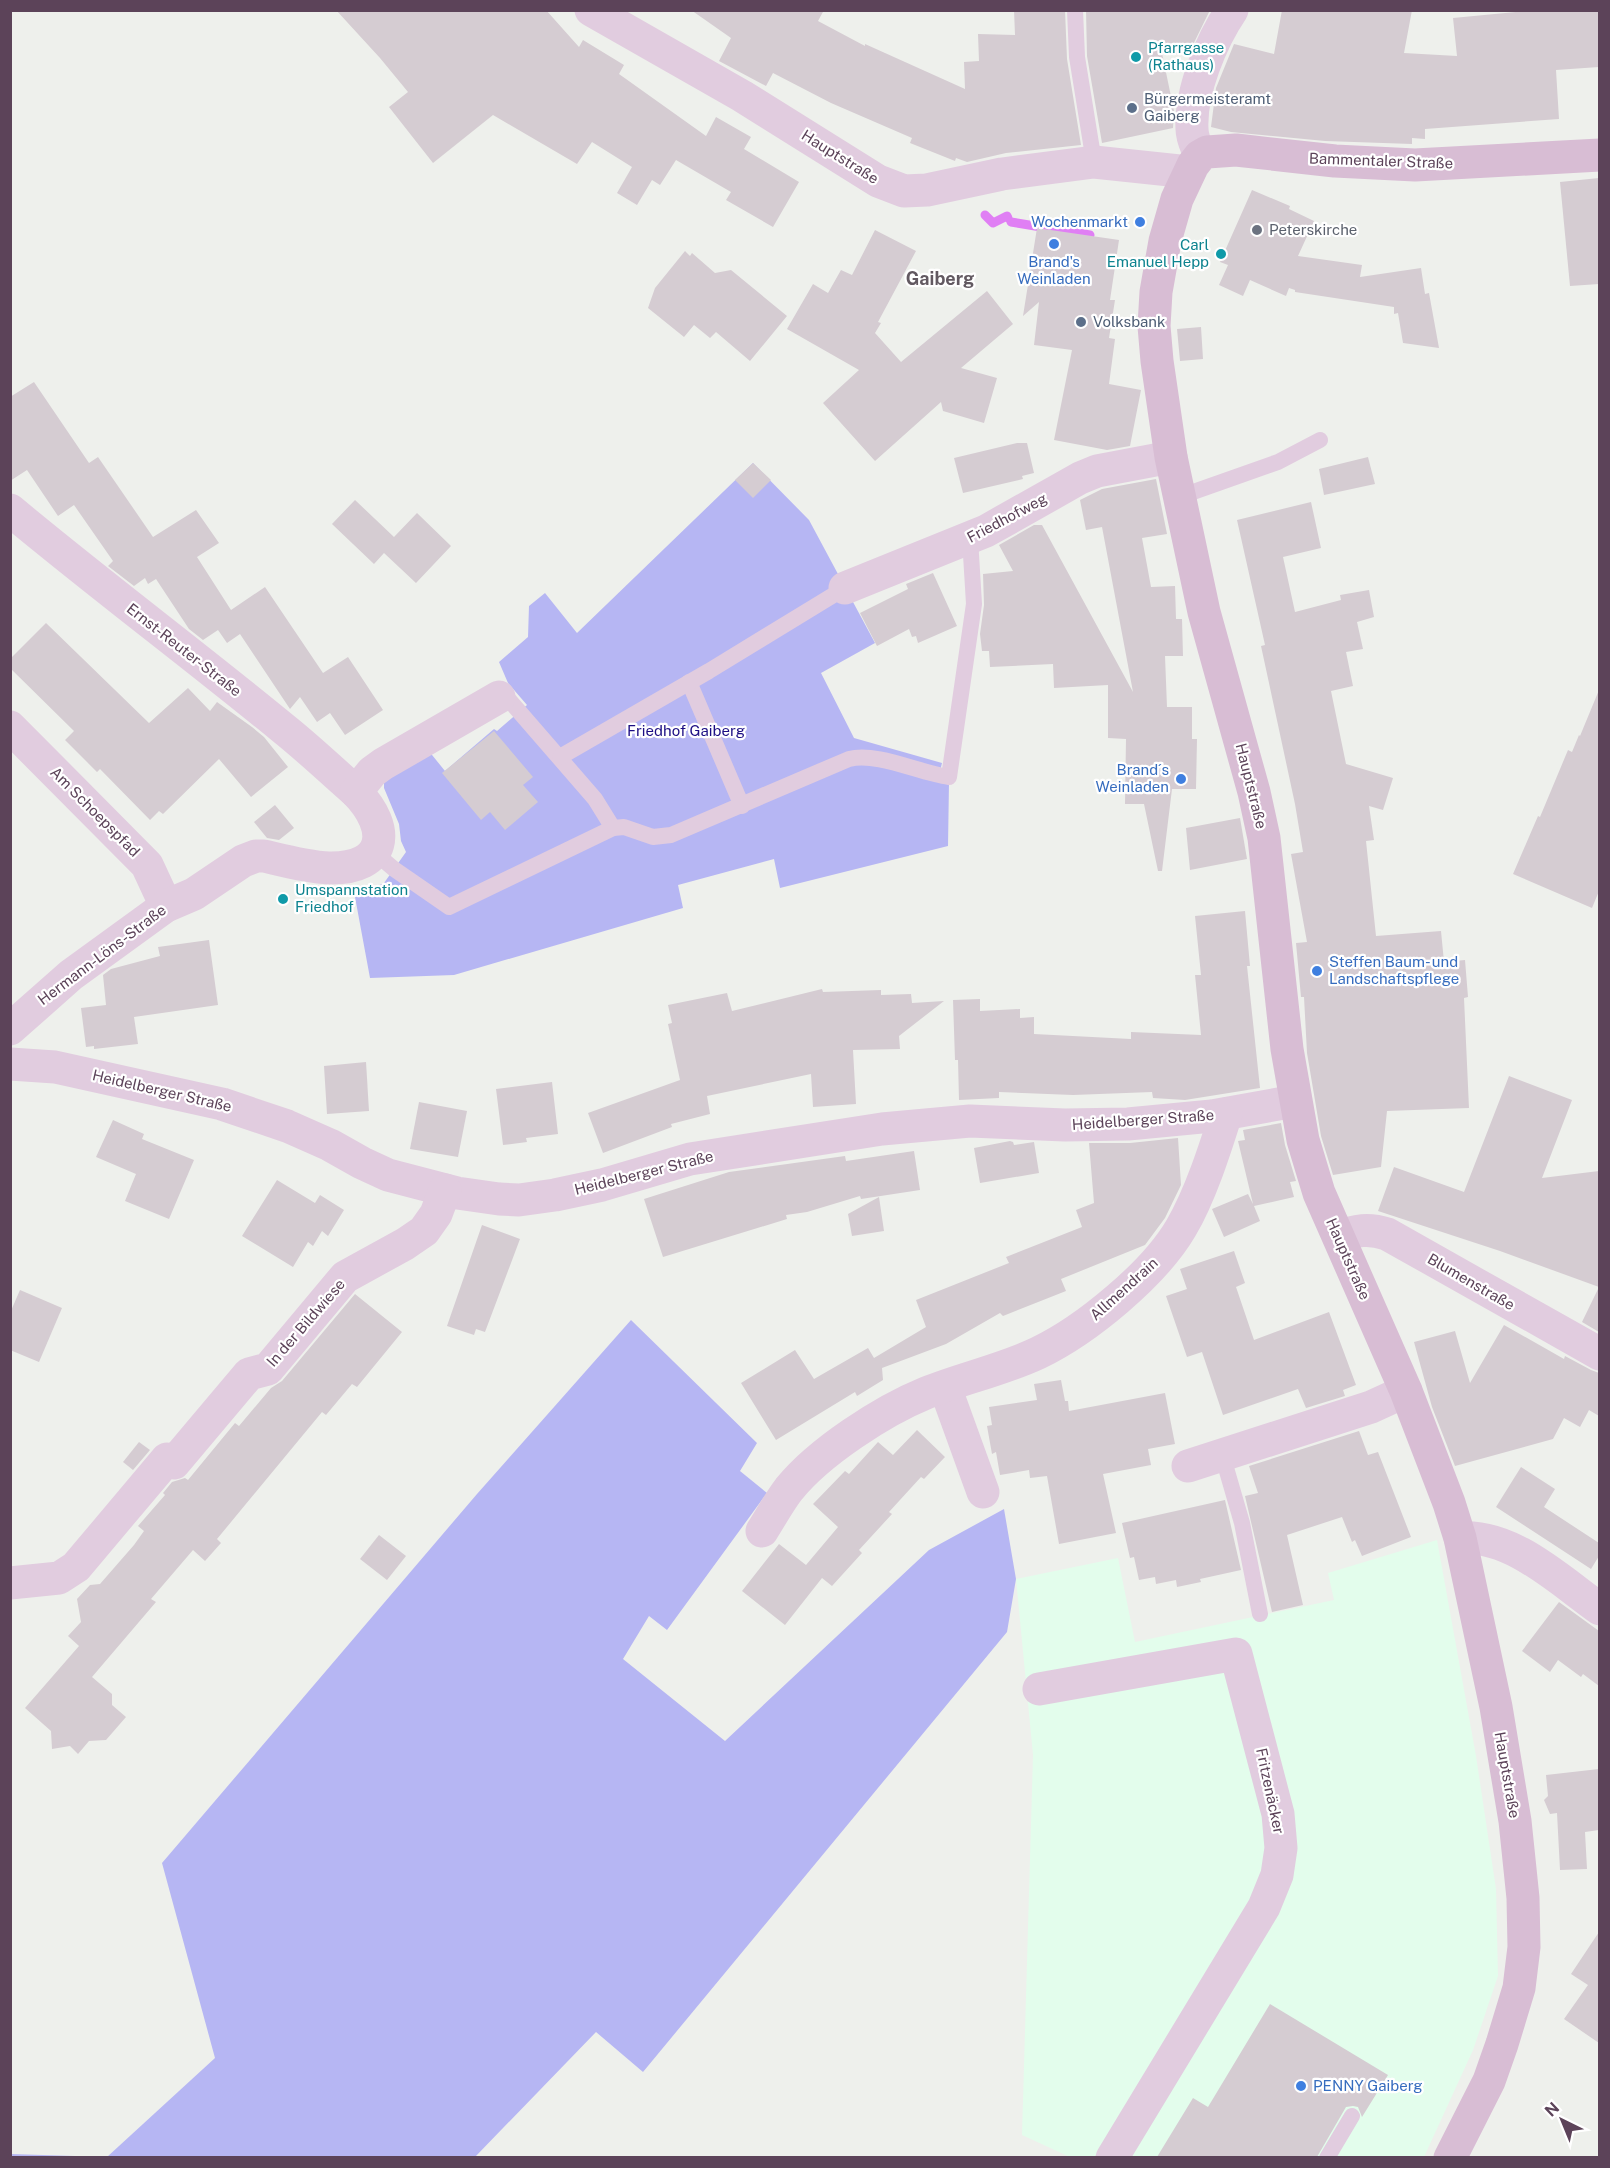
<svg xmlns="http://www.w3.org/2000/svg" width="1610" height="2168" font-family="'Public Sans',sans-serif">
  <rect width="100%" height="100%" fill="#eef0ec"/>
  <polygon fill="#e3fdec" points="1437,1540 1476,1756 1496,1889 1498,1976 1473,2050 1424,2157 1070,2157 1022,2135 1033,1755 1016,1579 1118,1558 1135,1642 1334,1600 1328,1573"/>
  <g fill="#b6b6f3">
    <polygon points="753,463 809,520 875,643 821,673 854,738 942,763 938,779 949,782 948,846 780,888 774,859 678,885 683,908 454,975 370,978 355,897 384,883 406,852 401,841 399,824 384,788 384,782 428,750 445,771 494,729 497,731 527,705 508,683 499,662 528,637 529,606 545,593 577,633"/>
    <polygon points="631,1320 757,1443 740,1471 767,1493 667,1630 649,1616 623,1659 725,1741 929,1550 1004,1509 1016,1579 1007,1632 643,2072 596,2032 475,2157 11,2158 11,2154 107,2157 215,2058 162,1863 477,1494"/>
  </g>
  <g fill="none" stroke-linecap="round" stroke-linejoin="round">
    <g stroke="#e07ff4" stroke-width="9">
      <polyline points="985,215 993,223 1007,216 1008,218"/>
      <polyline points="1011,222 1090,235"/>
    </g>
  </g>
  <g fill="#d5ccd2">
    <polygon points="336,10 546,10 579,47 583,40 624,65 619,74 706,136 716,117 751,137 744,149 799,182 773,227 726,200 731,192 676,160 660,185 652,180 637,205 617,193 632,167 592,142 577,164 493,115 433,163 389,107 408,92 380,58"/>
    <polygon points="691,10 824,10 818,21 865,46 865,44 965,89 964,62 979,61 978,34 1015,35 1014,10 1065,10 1067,59 1081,145 1006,153 967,162 956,158 955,161 910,143 912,138 831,103 773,73 766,86 719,61 731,38"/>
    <polygon points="1086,10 1210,10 1188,55 1162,53 1174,111 1173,128 1102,143 1087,56"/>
    <polygon points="1282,10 1412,10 1404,53 1457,56 1453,18 1535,10 1599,10 1599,67 1556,70 1559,119 1425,129 1425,139 1412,138 1412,144 1325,141 1231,132 1211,127 1216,88 1234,44 1274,54"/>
    <polygon points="1599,178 1599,284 1570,286 1560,182"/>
    <polygon points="1252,190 1290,206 1289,209 1314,221 1298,256 1362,265 1360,277 1421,268 1425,294 1429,293 1439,348 1403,343 1398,313 1394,314 1394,307 1295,292 1295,290 1289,288 1286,296 1250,280 1243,296 1219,285 1228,265 1220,262"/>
    <polygon points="1037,228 1119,240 1110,300 1115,300 1109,338 1115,339 1109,384 1141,390 1130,446 1107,450 1054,440 1072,350 1034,345 1039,302 1023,316"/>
    <polygon points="875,230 916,251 878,322 881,323 875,333 901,362 987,291 1013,324 961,368 997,378 984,423 943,411 941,402 875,461 823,403 859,370 787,329 813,284 828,293 841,270 852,275"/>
    <polygon points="685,251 690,256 692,253 715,273 731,270 787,316 750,361 716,332 710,338 694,325 684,337 648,308 655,288"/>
    <polygon points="1201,327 1203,359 1180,361 1177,329"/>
    <polygon points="34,382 89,463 98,457 153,537 196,510 219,543 197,557 231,610 265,587 323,673 348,657 383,710 345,735 330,713 317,722 300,697 290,709 240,634 227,643 218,630 203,640 189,629 156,579 148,584 145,578 134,586 108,566 113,561 74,505 58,516 27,470 10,481 10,397"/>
    <polygon points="1017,443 1027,443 1034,473 1022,476 1023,479 963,493 954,458"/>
    <polygon points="1368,457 1375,484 1324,495 1319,469"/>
    <polygon points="753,463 771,480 753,498 735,480"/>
    <polygon points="1156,479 1167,534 1142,538 1151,587 1175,586 1176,619 1182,619 1183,656 1165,656 1167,707 1192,707 1192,739 1197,739 1196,789 1172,789 1162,871 1158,871 1144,804 1125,804 1126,739 1108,738 1108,685 1054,688 1053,664 990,667 989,651 982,651 980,634 984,605 983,574 1013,571 999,545 1034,525 1042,525 1133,692 1102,527 1086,530 1080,500 1102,489"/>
    <polygon points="355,500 394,537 417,513 451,546 416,583 384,553 374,564 332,524"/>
    <polygon points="1311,502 1321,548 1283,557 1295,612 1341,600 1340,595 1369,590 1374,617 1357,622 1363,649 1346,652 1353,686 1331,691 1346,764 1393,778 1383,810 1369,806 1374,840 1366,841 1376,936 1441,931 1444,962 1465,960 1468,997 1464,998 1469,1108 1387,1111 1381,1167 1333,1175 1321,1136 1307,1053 1304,997 1301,997 1296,943 1307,942 1291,854 1303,852 1295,804 1261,646 1265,645 1237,520"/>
    <polygon points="933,573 957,626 918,643 916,636 912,637 909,629 877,646 860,613 908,589 906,584"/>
    <polygon points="46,623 149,723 188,688 210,711 217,702 252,727 264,737 288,767 251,797 219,759 163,814 159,811 150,820 100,769 97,772 65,740 74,731 10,668 10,659"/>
    <polygon points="1599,690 1599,891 1592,908 1513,874 1538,816 1540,817 1568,750 1572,752 1579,735 1580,736"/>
    <polygon points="494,731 533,777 523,785 538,802 505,830 490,812 481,820 442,773"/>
    <polygon points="275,805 294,828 279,840 267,838 254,822"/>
    <polygon points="1240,818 1247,859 1190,870 1186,828"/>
    <polygon points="1245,911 1250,966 1247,966 1260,1088 1185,1100 1153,1098 1152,1092 1073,1095 999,1092 999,1098 959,1100 958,1060 955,1060 953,1000 980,999 980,1011 1020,1009 1020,1018 1034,1017 1034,1034 1131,1039 1131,1032 1201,1035 1195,975 1201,975 1195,916"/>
    <polygon points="209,940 218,1005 134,1017 138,1044 94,1049 94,1046 86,1047 81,1008 106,1005 103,975 111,969 160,956 158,947"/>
    <polygon points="822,989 823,992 881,990 881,995 911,994 912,1003 944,1001 899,1036 900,1049 853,1050 856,1104 813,1107 811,1074 707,1096 710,1114 671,1124 672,1127 603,1153 588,1113 680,1080 668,1024 672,1023 668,1005 727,993 732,1011"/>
    <polygon points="366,1062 369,1111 327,1114 324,1066"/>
    <polygon points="1509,1076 1572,1100 1542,1178 1599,1171 1599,1332 1582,1322 1599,1287 1500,1251 1378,1211 1394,1167 1464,1192"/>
    <polygon points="552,1082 558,1134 526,1138 527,1142 503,1145 496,1089"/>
    <polygon points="419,1102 467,1111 458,1157 410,1149"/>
    <polygon points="113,1120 144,1134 142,1139 194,1160 169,1219 125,1201 136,1174 96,1157"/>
    <polygon points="1281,1123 1285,1145 1296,1181 1290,1182 1294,1197 1254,1206 1260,1221 1224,1237 1212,1209 1248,1194 1253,1204 1238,1141 1245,1140 1243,1130"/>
    <polygon points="1178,1138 1181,1185 1165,1218 1145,1245 1061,1279 1066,1291 1003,1316 1000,1313 946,1344 882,1368 883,1380 857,1396 855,1392 776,1440 741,1383 795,1350 814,1379 868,1348 874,1358 926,1327 916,1300 1009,1263 1006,1257 1082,1227 1076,1210 1094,1203 1089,1143 1130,1143"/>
    <polygon points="1010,1141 1013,1142 1014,1145 1034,1142 1039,1173 980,1183 974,1148"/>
    <polygon points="914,1151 920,1190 861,1199 860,1196 807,1212 786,1215 787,1219 663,1257 644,1199 729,1172 845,1156 846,1161"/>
    <polygon points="277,1180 315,1203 320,1195 344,1210 328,1236 322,1231 313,1246 308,1242 293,1267 242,1236"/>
    <polygon points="879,1197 884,1231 852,1236 848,1214"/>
    <polygon points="482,1225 520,1239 485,1332 476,1329 474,1335 447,1326"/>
    <polygon points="1234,1251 1245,1283 1236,1287 1254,1340 1329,1312 1356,1385 1343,1390 1345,1396 1306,1408 1298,1389 1223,1415 1202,1352 1187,1357 1166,1296 1187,1289 1180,1269"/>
    <polygon points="20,1290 62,1308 39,1362 10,1350 10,1313"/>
    <polygon points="355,1294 402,1332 357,1387 352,1384 326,1415 322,1412 217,1539 221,1543 205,1561 193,1550 151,1599 156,1602 92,1677 112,1694 112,1705 126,1717 106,1740 89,1741 78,1754 70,1746 52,1749 51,1731 25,1708 79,1646 68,1636 81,1622 77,1599 90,1585 100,1584 134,1545 144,1531 138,1526 165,1495 163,1493 172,1482 185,1478 188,1480 235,1423 239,1426 271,1388 282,1381"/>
    <polygon points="1504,1325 1564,1359 1565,1356 1591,1370 1599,1373 1599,1416 1589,1410 1580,1427 1564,1418 1553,1439 1455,1466 1432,1407 1414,1342 1455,1331 1470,1383"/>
    <polygon points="1061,1380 1065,1401 1068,1401 1069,1411 1165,1393 1175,1444 1148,1449 1151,1465 1103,1474 1116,1533 1059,1544 1047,1476 1030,1478 1029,1470 1000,1475 996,1452 992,1454 987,1426 992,1425 989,1407 1037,1400 1034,1384"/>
    <polygon points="917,1430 945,1457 924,1479 921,1477 889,1512 892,1514 859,1550 862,1553 832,1586 822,1578 785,1625 742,1591 779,1544 806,1565 838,1527 813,1504 845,1471 849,1474 878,1442 893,1455"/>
    <polygon points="1359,1431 1368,1455 1378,1452 1411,1537 1362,1556 1355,1540 1352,1542 1342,1517 1287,1535 1303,1605 1272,1612 1245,1496 1258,1493 1249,1466"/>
    <polygon points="139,1442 150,1450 133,1470 123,1462"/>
    <polygon points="1521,1467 1555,1489 1544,1507 1599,1543 1599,1556 1591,1569 1496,1507"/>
    <polygon points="1225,1500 1241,1570 1200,1579 1201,1582 1177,1587 1176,1580 1156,1584 1155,1577 1139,1580 1134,1557 1130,1558 1122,1523"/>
    <polygon points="379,1535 406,1556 387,1580 360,1559"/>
    <polygon points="1559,1602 1599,1631 1599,1686 1583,1674 1581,1677 1558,1660 1550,1672 1522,1651"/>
    <polygon points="1599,1769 1599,1830 1585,1832 1587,1869 1560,1870 1557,1813 1550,1814 1544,1800 1548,1796 1546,1775"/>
    <polygon points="1599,1932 1599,2043 1564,2019 1588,1985 1571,1974"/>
    <polygon points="1270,2004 1388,2075 1362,2117 1358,2107 1353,2106 1346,2107 1317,2157 1157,2157 1193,2098 1208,2107"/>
  </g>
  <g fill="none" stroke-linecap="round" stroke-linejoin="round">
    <g stroke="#e1ccdf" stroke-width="16">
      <polyline points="1075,10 1077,57 1094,162"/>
      <polyline points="1179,497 1278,462 1320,440"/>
      <polyline points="689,682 742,806"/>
      <polyline points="499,697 510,701 595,799 613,828"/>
      <polyline points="560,757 709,671 845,588"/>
      <path d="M374 852 394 869 449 907 613 828 624 827 653 837 671 835 849 759C878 752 919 773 949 777L974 604 970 538"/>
      <polyline points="1222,1454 1242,1523 1260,1614"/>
      <polyline points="1327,2158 1352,2116"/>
    </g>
    <g stroke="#e1ccdf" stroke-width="33">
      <polyline points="591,10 742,96 878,181 904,191 927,190 1002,174 1094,162 1189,172"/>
      <path d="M1200 156C1197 147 1192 139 1192 129 1190 92 1211 41 1232 10"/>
      <path d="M10 510C100 585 194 655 284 729 309 749 332 771 356 792"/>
      <polyline points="845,588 986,531 1080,478 1097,471 1171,457"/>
      <polyline points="10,727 147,865 166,906"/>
      <path d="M10 1029 71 975 166 906 194 894 243 861 256 856H264C285 861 307 867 329 868 387 869 392 829 356 792L372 772 383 764 499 697"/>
      <polyline points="10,1064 55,1067 222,1104 287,1126 330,1145 362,1163 388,1175 457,1193 499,1199 519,1200 555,1195 602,1185 690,1159 882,1129 970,1121 1065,1125 1128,1124 1212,1116 1295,1101"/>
      <path d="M1339 1237C1355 1230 1369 1228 1387 1234L1600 1354"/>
      <polyline points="945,1387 983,1492"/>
      <polyline points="1188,1466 1371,1407 1406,1391"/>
      <path d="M762 1531C771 1517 779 1502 789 1489 819 1452 882 1411 926 1393 963 1378 1002 1370 1038 1353 1086 1330 1154 1274 1181 1228 1200 1196 1215 1149 1226 1114"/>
      <path d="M1460 1538C1512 1534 1559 1580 1600 1609"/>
      <polyline points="10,1583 59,1578 76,1567 167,1459 174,1463 249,1374 268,1369 345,1277 405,1244 424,1231 436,1214 445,1190"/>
      <polyline points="1039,1689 1236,1654 1278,1814 1281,1848 1277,1875 1264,1907 1112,2158"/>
    </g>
    <polyline stroke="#d8bdd4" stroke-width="33" points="1450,2158 1489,2081 1502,2044 1519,1988 1524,1947 1523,1898 1515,1821 1496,1707 1460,1538 1449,1503 1406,1391 1319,1193 1303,1140 1287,1049 1264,838 1254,792 1204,612 1171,457 1157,361 1154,326 1156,292 1165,241 1177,199 1193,165 1200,156 1207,152 1236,150 1335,161 1415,165 1600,155"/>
  </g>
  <g fill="#0f9aa8" stroke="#fff" stroke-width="2">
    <circle cx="1136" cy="57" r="6"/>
    <circle cx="1221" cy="254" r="6"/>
    <circle cx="283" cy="899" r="6"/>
  </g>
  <g fill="#5c6f8a" stroke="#fff" stroke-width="2">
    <circle cx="1132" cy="108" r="6"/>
    <circle cx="1081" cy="322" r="6"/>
  </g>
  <g fill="#3f7fe0" stroke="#fff" stroke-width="2">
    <circle cx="1140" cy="222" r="6"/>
    <circle cx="1054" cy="244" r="6"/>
    <circle cx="1181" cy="779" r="6"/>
    <circle cx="1317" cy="971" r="6"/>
    <circle cx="1301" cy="2086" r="6"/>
  </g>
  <circle fill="#6b7280" stroke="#fff" stroke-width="2" cx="1257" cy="230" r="6"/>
  <g text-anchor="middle" stroke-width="4.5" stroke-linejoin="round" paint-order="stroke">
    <g font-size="15" fill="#0d838f" stroke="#fff" text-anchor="start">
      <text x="1148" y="53">Pfarrgasse<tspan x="1148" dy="17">(Rathaus)</tspan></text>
      <text x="1209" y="250" text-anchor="end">Carl<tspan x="1209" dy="17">Emanuel Hepp</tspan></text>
      <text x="295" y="895">Umspannstation<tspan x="295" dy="17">Friedhof</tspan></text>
    </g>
    <g font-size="15" fill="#4e5e75" stroke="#fff" text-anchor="start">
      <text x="1144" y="104">Bürgermeisteramt<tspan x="1144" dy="17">Gaiberg</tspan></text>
      <text x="1093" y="327">Volksbank</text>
    </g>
    <g font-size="15" fill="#5c4359" stroke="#fff">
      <text transform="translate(840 157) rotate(32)" y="5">Hauptstraße</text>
      <text transform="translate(1381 161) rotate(2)" y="5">Bammentaler Straße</text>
      <text transform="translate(1007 518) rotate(-28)" y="5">Friedhofweg</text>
      <text transform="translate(184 650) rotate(38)" y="5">Ernst-Reuter-Straße</text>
      <text transform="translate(1251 786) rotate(76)" y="5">Hauptstraße</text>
      <text transform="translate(95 812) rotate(45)" y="5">Am Schoepspfad</text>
      <text transform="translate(102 955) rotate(-37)" y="5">Hermann-Löns-Straße</text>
      <text transform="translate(162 1091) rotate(13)" y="5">Heidelberger Straße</text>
      <text transform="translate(1143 1120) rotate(-4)" y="5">Heidelberger Straße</text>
      <text transform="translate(644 1173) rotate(-14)" y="5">Heidelberger Straße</text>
      <text transform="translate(1348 1259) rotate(66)" y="5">Hauptstraße</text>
      <text transform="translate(1471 1282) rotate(30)" y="5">Blumenstraße</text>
      <text transform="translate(1124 1289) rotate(-42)" y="5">Allmendrain</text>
      <text transform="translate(306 1323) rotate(-49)" y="5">In der Bildwiese</text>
      <text transform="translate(1507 1775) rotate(80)" y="5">Hauptstraße</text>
      <text transform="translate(1270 1791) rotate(78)" y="5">Fritzenäcker</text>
    </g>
    <g font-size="15" fill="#366cbe" stroke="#fff" text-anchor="end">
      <text x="1128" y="227">Wochenmarkt</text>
      <text x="1054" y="267" text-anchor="middle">Brand's<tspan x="1054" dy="17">Weinladen</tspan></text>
      <text x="1169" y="775">Brand´s<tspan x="1169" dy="17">Weinladen</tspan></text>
      <text x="1329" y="967" text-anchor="start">Steffen Baum- und<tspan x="1329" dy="17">Landschaftspflege</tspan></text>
      <text x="1313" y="2091" text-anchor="start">PENNY Gaiberg</text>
    </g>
    <g font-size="15" fill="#5b616d" stroke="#fff" text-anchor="start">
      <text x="1269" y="235">Peterskirche</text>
    </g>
    <g font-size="15" fill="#1c0e83" stroke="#fff">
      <text x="686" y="736">Friedhof Gaiberg</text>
    </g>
    <g font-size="18" font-weight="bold" fill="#625961" stroke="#fff">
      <text x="940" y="285">Gaiberg</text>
    </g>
  </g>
  <rect width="1610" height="2168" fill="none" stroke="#5c4359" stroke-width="24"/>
  <g transform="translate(1562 2120) rotate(317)" stroke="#ffffff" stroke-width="4.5" paint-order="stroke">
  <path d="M0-4.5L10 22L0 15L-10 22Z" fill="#5c4359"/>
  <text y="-9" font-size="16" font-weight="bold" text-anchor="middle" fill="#5c4359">N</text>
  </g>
</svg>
